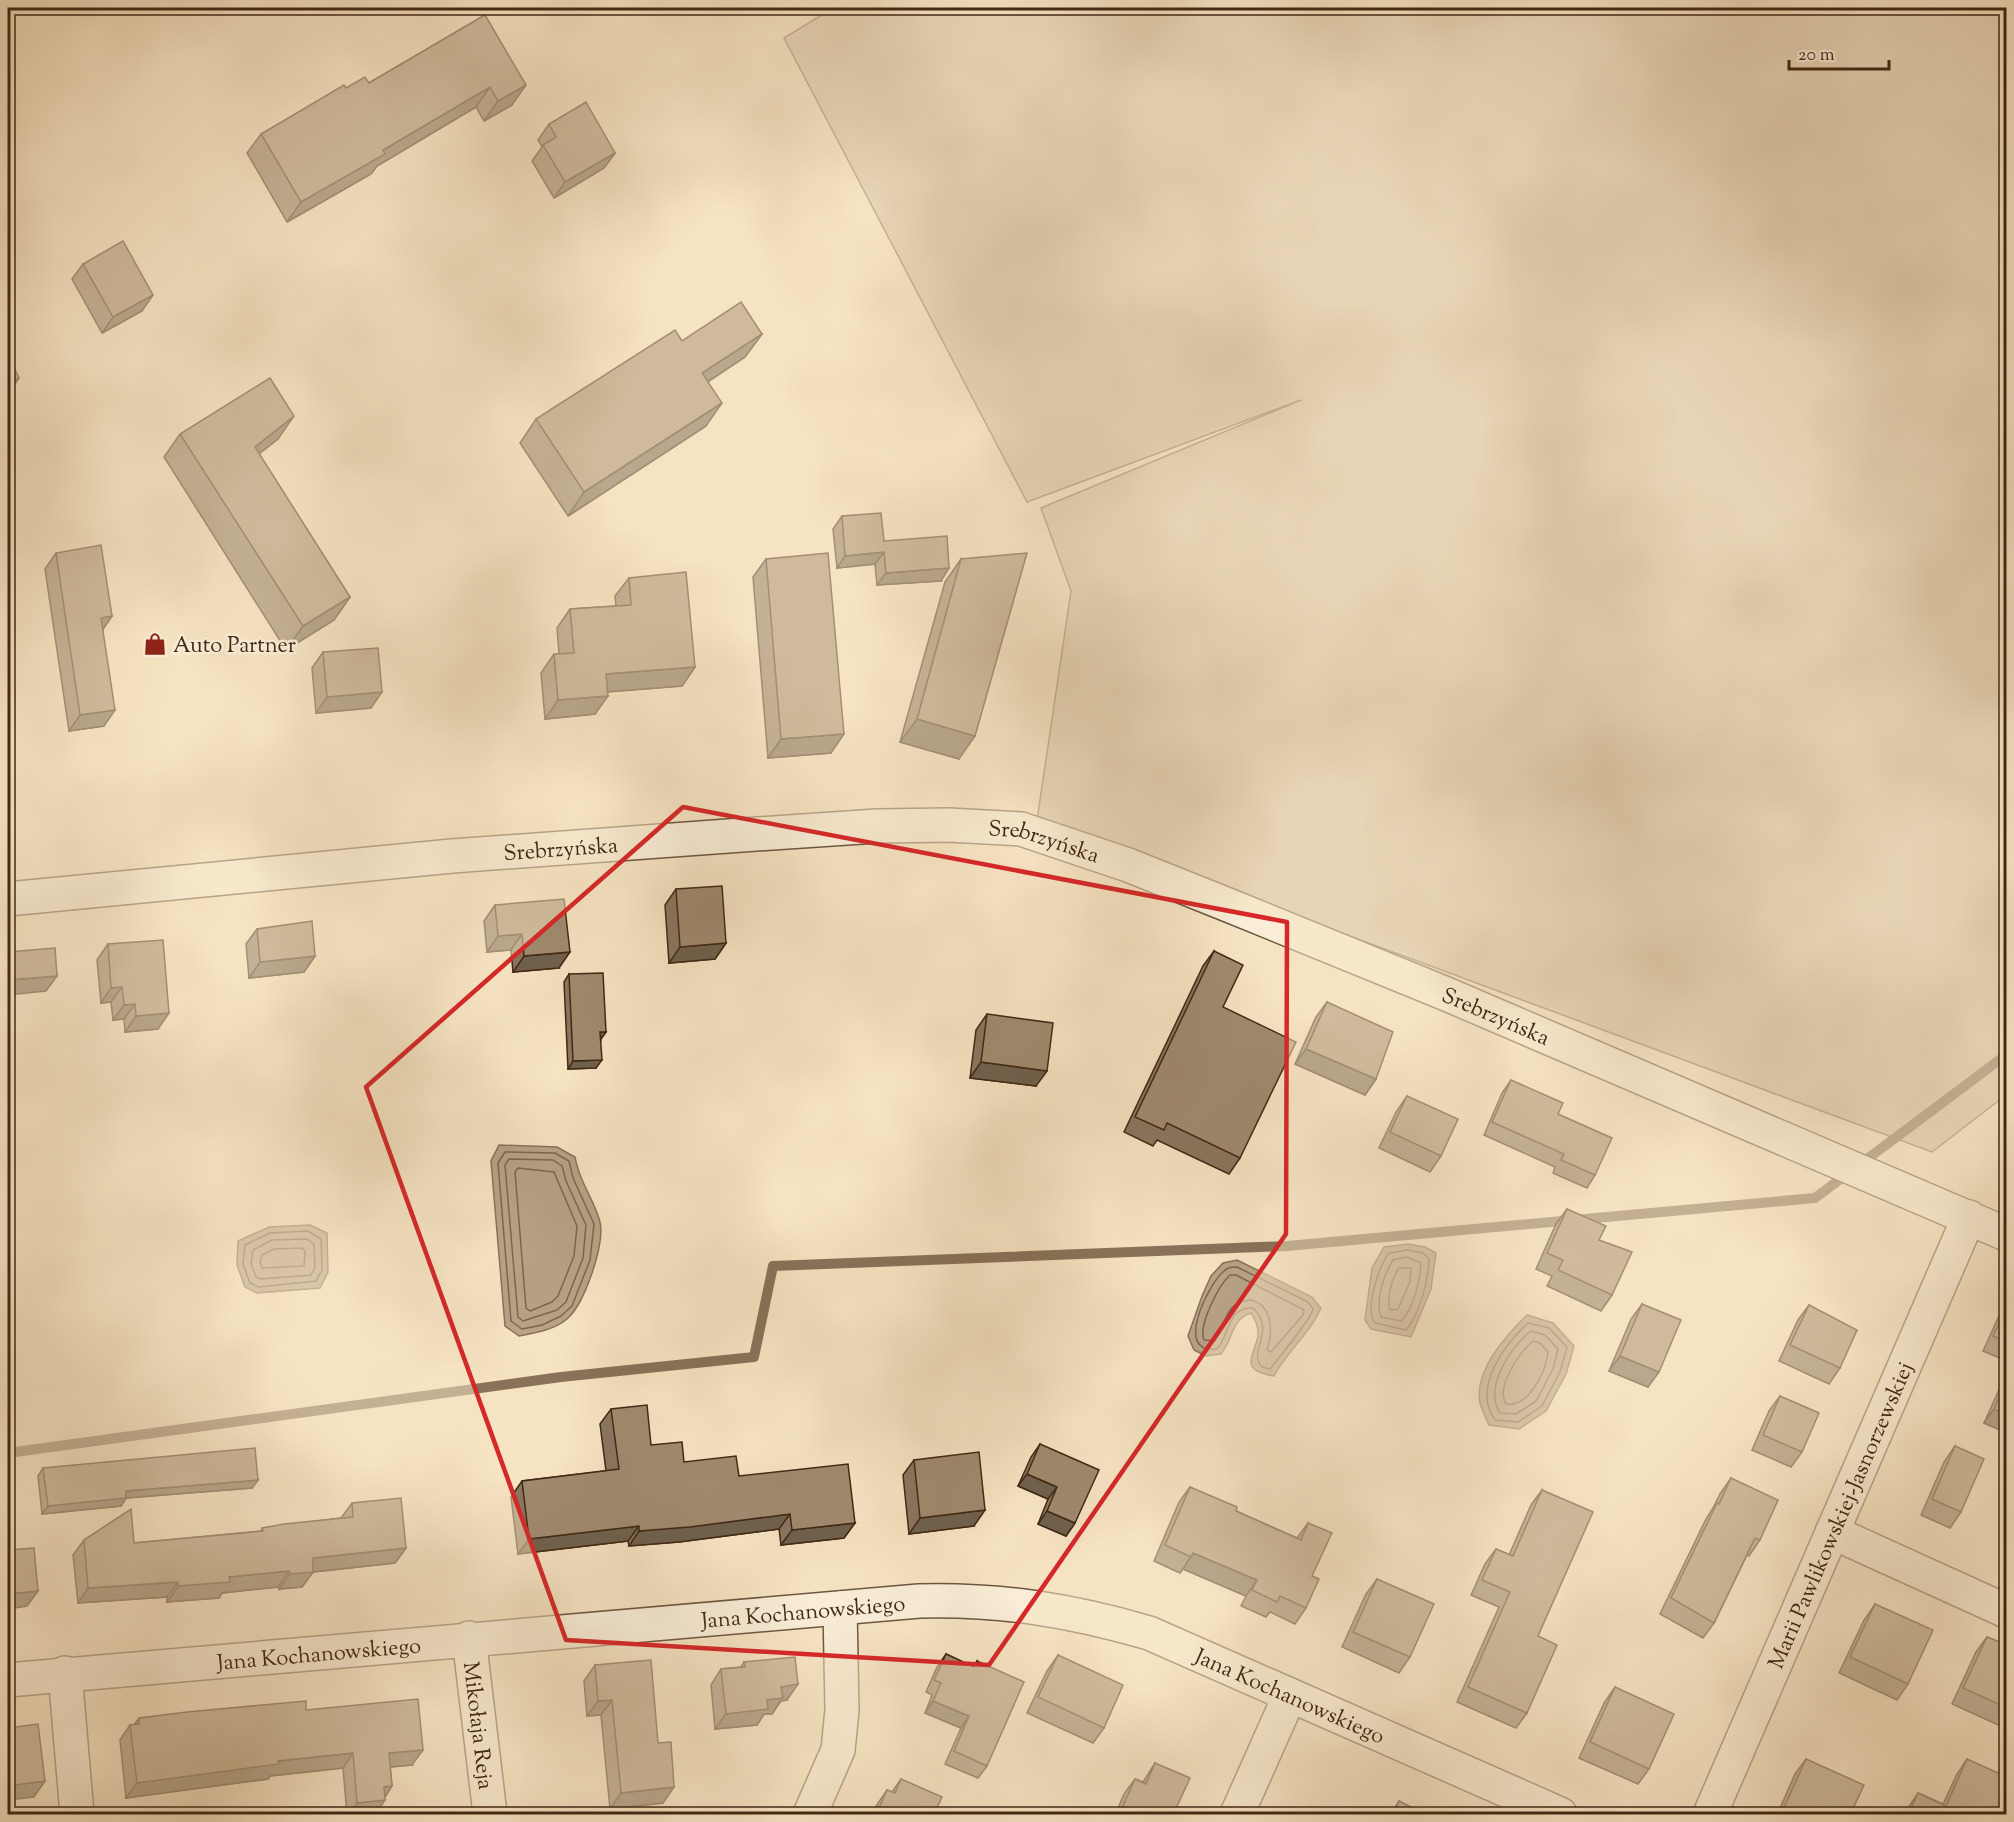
<svg xmlns="http://www.w3.org/2000/svg" width="2014" height="1822" font-family="'Sorts Mill Goudy',serif">
  <rect width="100%" height="100%" fill="#f6e3c2"/>
  <filter id="stains"><feTurbulence type="fractalNoise" baseFrequency=".00333" numOctaves="4"/><feColorMatrix values="0 0 0 0 .2 0 0 0 0 .09 0 0 0 0 .02 0 0 0 .5 -.17"/></filter>
  <radialGradient id="worn" r=".72"><stop offset=".6" stop-color="#630" stop-opacity="0"/><stop offset="1" stop-color="#630" stop-opacity=".3"/></radialGradient>
  <polygon fill="#d7c3a4" stroke="#8c765c" stroke-width="1.5" points="833,8 2006,8 2006,1095 1932,1152 1037,820 1071,591 1041,508 1301,400 1027,502 784,38"/>
  <g fill="#b8a387" stroke="#887259" stroke-width="1.5">
    <path d="M499 1145 557 1147 575 1157C579 1182 594 1199 600 1222 605 1245 584 1305 567 1319 554 1330 535 1333 519 1336L505 1326 491 1161Z"/>
    <polygon points="310,1225 327,1233 328,1272 320,1288 257,1293 245,1287 237,1265 238,1241 269,1227"/>
    <polygon points="1408,1244 1425,1247 1436,1253 1431,1289 1411,1337 1371,1329 1365,1320 1372,1268 1384,1247"/>
    <path d="M1237 1260 1312 1297 1321 1308C1310 1334 1287 1351 1274 1376 1239 1370 1253 1359 1258 1336 1259 1327 1255 1320 1251 1313 1231 1319 1233 1340 1221 1354L1206 1356 1194 1350 1188 1336 1202 1296 1211 1276 1223 1263Z"/>
    <path d="M1527 1315 1553 1323 1574 1346 1566 1374 1546 1411 1519 1429 1489 1425C1486 1418 1482 1410 1480 1403 1474 1371 1506 1335 1527 1315Z"/>
  </g>
  <g fill="none" stroke-linecap="round" stroke-linejoin="round">
    <g stroke="#7c664e" stroke-width="1.5">
      <polygon points="505,1152 555,1153 569,1161 573,1178 594,1224 590,1260 572,1306 561,1316 542,1325 522,1329 511,1321 498,1163"/>
      <polygon points="509,1159 553,1160 562,1166 566,1181 586,1225 583,1258 566,1302 557,1310 523,1321 518,1317 505,1165"/>
      <polygon points="518,1168 554,1172 577,1226 574,1256 558,1296 552,1302 530,1311 526,1308 515,1172"/>
      <polygon points="308,1231 321,1239 322,1270 316,1281 259,1287 250,1283 243,1264 245,1245 270,1233"/>
      <polygon points="307,1239 314,1244 315,1268 311,1275 261,1279 256,1277 251,1263 253,1250 272,1240"/>
      <polygon points="302,1248 305,1251 304,1266 262,1268 260,1261 262,1255 274,1249"/>
      <path d="M1408 1250 1423 1253 1429 1258C1428 1282 1421 1311 1406 1330L1375 1323C1364 1309 1379 1267 1389 1253Z"/>
      <path d="M1407 1257 1421 1263C1420 1281 1414 1308 1401 1321L1381 1317C1375 1301 1384 1274 1393 1260Z"/>
      <path d="M1237 1267 1308 1302 1313 1309C1311 1320 1279 1357 1270 1369L1262 1367C1247 1351 1277 1331 1253 1308 1227 1306 1230 1335 1217 1349 1173 1355 1208 1284 1224 1271 1228 1267 1232 1267 1237 1267Z"/>
      <path d="M1411 1268 1410 1282 1398 1309 1390 1310C1386 1299 1392 1278 1399 1268Z"/>
      <path d="M1230 1275H1236L1304 1310 1303 1315 1271 1352 1267 1350C1273 1332 1273 1307 1252 1300 1224 1301 1227 1323 1215 1341L1204 1340C1198 1325 1219 1285 1230 1275Z"/>
      <path d="M1528 1323 1549 1328 1567 1347 1560 1372 1542 1406 1518 1422 1495 1420C1472 1388 1504 1345 1528 1323Z"/>
      <path d="M1531 1331 1545 1335 1558 1349 1553 1369 1536 1401 1516 1414 1500 1413C1483 1387 1511 1347 1531 1331Z"/>
      <path d="M1533 1341 1540 1343 1548 1352C1546 1371 1529 1408 1506 1404 1495 1387 1520 1352 1533 1341Z"/>
    </g>
    <polyline stroke="#887259" stroke-width="10" points="8,1453 561,1377 754,1357 773,1266 1287,1246 1815,1198 2006,1055"/>
    <g stroke="#6e5740" stroke-width="36">
      <g id="minor">
        <path id="s1" d="M8 899 452 856 728 836 877 826 949 825 1021 829 1128 865 1233 907 1444 993 2006 1234"/>
        <polyline points="1832,1532 2006,1611"/>
        <path id="s2" d="M469 1638 490 1814"/>
        <polyline points="65,1673 77,1814"/>
        <path id="s3" d="M8 1680 919 1601C1001 1599 1070 1610 1149 1633L1560 1814"/>
        <polyline points="810,1814 838,1750 842,1710 840,1608"/>
        <polyline points="1237,1814 1290,1695"/>
        <path id="s4" d="M1710 1814 1969 1217"/>
      </g>
    </g>
    <use href="#minor" stroke="#f9edd7" stroke-width="33"/>
  </g>
  <g fill="#89765f" stroke="#412814" stroke-width="1.5">
    <polygon points="485,15 512,105 484,121 476,107 377,166 371,174 287,222 247,153 261,134 346,88 369,83"/>
    <polygon points="549,124 615,153 604,168 554,198 532,161 542,147 538,140"/>
    <polygon points="83,264 142,311 102,333 72,279"/>
    <polygon points="762,334 745,357 708,382 706,426 568,516 520,443 536,419 682,341"/>
    <polygon points="180,434 278,439 259,454 350,597 334,620 286,650 164,457"/>
    <polygon points="842,516 884,541 941,581 877,585 875,564 837,568 833,529"/>
    <polygon points="56,553 112,616 103,629 104,726 69,731 45,569"/>
    <polygon points="766,559 831,753 768,758 753,577"/>
    <polygon points="961,559 959,759 900,742 945,582"/>
    <polygon points="629,578 695,667 682,686 607,692 595,714 545,719 541,673 554,654 559,654 557,628 570,609 616,606 615,596"/>
    <polygon points="323,652 371,708 316,713 312,668"/>
    <polygon points="676,889 726,943 715,959 669,963 665,905"/>
    <polygon points="495,905 559,968 513,972 511,950 487,952 484,921"/>
    <polygon points="257,929 315,956 304,972 249,978 246,944"/>
    <polygon points="108,944 158,1029 125,1032 124,1019 113,1020 111,1002 101,1003 97,960"/>
    <polygon points="1214,951 1223,1007 1240,1158 1229,1174 1157,1140 1153,1146 1124,1132 1203,966"/>
    <polygon points="569,974 606,1032 601,1039 596,1068 568,1069 564,982"/>
    <polygon points="1327,1002 1376,1079 1365,1095 1295,1064 1316,1017"/>
    <polygon points="987,1014 1036,1086 970,1078 976,1030"/>
    <polygon points="1511,1080 1595,1175 1587,1188 1553,1173 1555,1167 1484,1135 1502,1093"/>
    <polygon points="1407,1096 1441,1156 1430,1172 1379,1148 1396,1112"/>
    <polygon points="1567,1209 1599,1240 1612,1295 1601,1311 1547,1286 1552,1276 1536,1269 1556,1224"/>
    <polygon points="2007,1302 2007,1361 1983,1351 2003,1307"/>
    <polygon points="1642,1304 1648,1387 1609,1371 1631,1319"/>
    <polygon points="1809,1305 1840,1368 1829,1384 1779,1361 1798,1320"/>
    <polygon points="2007,1372 2007,1433 1984,1423"/>
    <polygon points="1780,1396 1802,1452 1791,1467 1752,1450 1769,1411"/>
    <polygon points="611,1409 651,1445 684,1462 739,1476 855,1523 844,1538 781,1545 779,1529 679,1542 629,1546 628,1541 518,1554 511,1497 522,1481 606,1471 600,1424"/>
    <polygon points="1040,1444 1075,1523 1066,1536 1038,1524 1048,1499 1018,1486 1031,1457"/>
    <polygon points="1955,1446 1961,1512 1950,1528 1921,1515 1944,1462"/>
    <polygon points="914,1460 974,1526 909,1534 903,1475"/>
    <polygon points="43,1468 258,1480 252,1488 126,1498 121,1506 42,1514 38,1476"/>
    <polygon points="1731,1478 1760,1540 1749,1556 1747,1555 1714,1623 1703,1638 1660,1614 1706,1519 1713,1508 1720,1494"/>
    <polygon points="1190,1487 1236,1511 1297,1538 1308,1523 1312,1576 1306,1608 1295,1624 1270,1612 1266,1617 1241,1606 1246,1596 1183,1569 1180,1573 1154,1561 1179,1502"/>
    <polygon points="1542,1490 1538,1636 1527,1713 1516,1728 1457,1702 1499,1607 1471,1595 1485,1564 1496,1549 1509,1555 1531,1505"/>
    <polygon points="352,1503 406,1548 395,1563 313,1572 302,1587 279,1589 278,1587 222,1593 219,1598 167,1602 167,1597 78,1603 73,1555 84,1540 134,1543 261,1531 262,1528 341,1518"/>
    <polygon points="2007,1521 2007,1541 1999,1537"/>
    <polygon points="1377,1579 1410,1657 1399,1673 1342,1647 1366,1594"/>
    <polygon points="1875,1604 1908,1684 1897,1700 1839,1673 1864,1620"/>
    <polygon points="1987,1637 2007,1645 2007,1729 1952,1704 1976,1652"/>
    <polygon points="946,1654 973,1667 977,1661 987,1766 978,1778 945,1764 961,1728 925,1713 932,1695 926,1692 937,1667"/>
    <polygon points="1058,1655 1104,1728 1093,1743 1027,1713 1047,1671"/>
    <polygon points="744,1662 787,1700 781,1701 772,1714 764,1714 757,1725 715,1729 711,1685 721,1669 741,1667"/>
    <polygon points="595,1665 658,1743 663,1803 610,1809 601,1715 587,1716 584,1681"/>
    <polygon points="1615,1687 1649,1769 1638,1784 1579,1758 1604,1703"/>
    <polygon points="306,1710 412,1765 390,1767 392,1786 385,1797 375,1815 347,1815 343,1768 270,1776 268,1779 126,1798 120,1740 130,1725 134,1725 139,1718"/>
    <polygon points="1806,1759 1850,1815 1777,1815 1795,1774"/>
    <polygon points="1967,1759 2006,1815 1905,1815 1908,1808 1918,1793 1943,1804 1957,1774"/>
    <polygon points="1155,1763 1173,1815 1115,1815 1124,1794 1135,1779 1143,1782"/>
    <polygon points="901,1779 934,1815 872,1815 876,1806 887,1790 892,1792"/>
    <polygon points="1399,1801 1426,1815 1390,1815"/>
  </g>
  <g fill="#6f604d" stroke="#412814" stroke-width="1.5">
    <polygon points="526,85 512,105 484,121 498,101"/>
    <polygon points="490,87 476,107 377,166 371,174 287,222 301,202 383,150"/>
    <polygon points="615,153 604,168 554,198 565,182"/>
    <polygon points="153,295 142,311 102,333 113,317"/>
    <polygon points="762,334 745,357 686,396 702,373"/>
    <polygon points="19,378 8,394 8,384"/>
    <polygon points="722,403 706,426 568,516 584,492"/>
    <polygon points="294,416 278,439 238,470 255,447"/>
    <polygon points="884,552 875,564 837,568 845,556"/>
    <polygon points="949,568 941,581 877,585 886,573"/>
    <polygon points="350,597 334,620 286,650 303,626"/>
    <polygon points="112,616 101,632 101,618"/>
    <polygon points="695,667 682,686 593,693 606,674"/>
    <polygon points="382,692 371,708 316,713 327,697"/>
    <polygon points="608,696 595,714 545,719 558,700"/>
    <polygon points="115,710 104,726 69,731 80,715"/>
    <polygon points="917,719 975,736 959,759 900,742"/>
    <polygon points="844,734 831,753 768,758 781,739"/>
    <polygon points="522,934 511,950 487,952 498,936"/>
    <polygon points="726,943 715,959 669,963 680,947"/>
    <polygon points="570,952 559,968 513,972 524,956"/>
    <polygon points="315,956 304,972 249,978 260,962"/>
    <polygon points="57,976 46,991 8,995 8,980"/>
    <polygon points="122,987 111,1002 101,1003 111,988"/>
    <polygon points="135,1004 124,1019 113,1020 124,1005"/>
    <polygon points="169,1013 158,1029 125,1032 136,1016"/>
    <polygon points="600,1032 606,1032 600,1040"/>
    <polygon points="1306,1049 1376,1079 1365,1095 1295,1064"/>
    <polygon points="602,1060 596,1068 568,1069 573,1061"/>
    <polygon points="981,1062 1047,1071 1036,1086 970,1078"/>
    <polygon points="1620,1356 1659,1372 1648,1387 1609,1371"/>
    <polygon points="1994,1409 2007,1414 2007,1433 1984,1423"/>
    <polygon points="1027,1474 1057,1487 1048,1499 1018,1486"/>
    <polygon points="258,1480 252,1488 126,1498 121,1506 42,1514 48,1506 126,1491"/>
    <polygon points="985,1510 974,1526 909,1534 920,1518"/>
    <polygon points="1047,1511 1075,1523 1066,1536 1038,1524"/>
    <polygon points="790,1514 779,1529 679,1542 629,1546 639,1531"/>
    <polygon points="855,1523 844,1538 781,1545 792,1530"/>
    <polygon points="639,1526 628,1541 518,1554 529,1539"/>
    <polygon points="406,1548 395,1563 313,1572 302,1587 279,1589 290,1574 313,1558"/>
    <polygon points="1193,1553 1257,1580 1246,1596 1183,1569"/>
    <polygon points="289,1571 278,1587 222,1593 219,1598 167,1602 178,1586 229,1577"/>
    <polygon points="178,1582 167,1597 78,1603 88,1588"/>
    <polygon points="38,1591 27,1606 8,1609 8,1594"/>
    <polygon points="798,1684 787,1700 780,1701 772,1714 764,1714 757,1725 715,1729 726,1714 781,1687"/>
    <polygon points="612,1700 601,1715 587,1716 598,1701"/>
    <polygon points="933,1701 969,1716 961,1728 925,1713"/>
    <polygon points="423,1750 412,1765 379,1768 389,1753"/>
    <polygon points="353,1753 343,1768 270,1776 268,1779 126,1798 137,1783 278,1761"/>
    <polygon points="45,1781 34,1797 8,1800 8,1786"/>
    <polygon points="392,1786 382,1801 384,1787"/>
    <polygon points="674,1787 663,1803 610,1809 621,1793"/>
    <polygon points="385,1800 375,1815 350,1815 357,1803"/>
  </g>
  <g fill="#9f896e" stroke="#412814" stroke-width="1.5">
    <polygon points="485,15 526,85 498,101 490,87 383,150 385,154 301,202 261,134 344,85 346,88 365,77 369,83"/>
    <polygon points="586,102 615,153 565,182 543,145 556,137 549,124"/>
    <polygon points="123,241 153,295 113,317 83,264"/>
    <polygon points="741,302 762,334 702,373 722,403 584,492 536,419 675,330 682,341"/>
    <polygon points="8,355 19,378 8,384"/>
    <polygon points="270,378 294,416 255,447 350,597 303,626 180,434"/>
    <polygon points="881,513 884,541 947,536 949,568 886,573 884,552 845,556 842,516"/>
    <polygon points="101,545 112,616 101,618 115,710 80,715 56,553"/>
    <polygon points="828,553 844,734 781,739 766,559"/>
    <polygon points="1027,553 975,736 917,719 961,559"/>
    <polygon points="686,572 695,667 606,674 608,696 558,700 554,654 574,653 570,609 631,605 629,578"/>
    <polygon points="378,648 382,692 327,697 323,652"/>
    <polygon points="722,886 726,943 680,947 676,889"/>
    <polygon points="564,899 570,952 524,956 522,934 498,936 495,905"/>
    <polygon points="312,921 315,956 260,962 257,929"/>
    <polygon points="163,940 169,1013 136,1016 135,1004 124,1005 122,987 111,988 108,944"/>
    <polygon points="55,948 57,976 8,980 8,952"/>
    <polygon points="1214,951 1243,965 1223,1007 1296,1042 1240,1158 1167,1123 1164,1130 1135,1117"/>
    <polygon points="603,973 606,1032 600,1032 602,1060 573,1061 569,974"/>
    <polygon points="1327,1002 1393,1032 1376,1079 1306,1049"/>
    <polygon points="987,1014 1053,1023 1047,1071 981,1062"/>
    <polygon points="1511,1080 1563,1103 1558,1114 1612,1138 1595,1175 1561,1160 1564,1154 1492,1122"/>
    <polygon points="1407,1096 1458,1119 1441,1156 1390,1132"/>
    <polygon points="1567,1209 1606,1226 1599,1240 1632,1252 1612,1295 1558,1270 1563,1260 1547,1253"/>
    <polygon points="1642,1304 1681,1320 1659,1372 1620,1356"/>
    <polygon points="1809,1305 1857,1330 1840,1368 1790,1345"/>
    <polygon points="2007,1307 2007,1342 1993,1336"/>
    <polygon points="2007,1380 2007,1414 1994,1409"/>
    <polygon points="1780,1396 1819,1413 1802,1452 1763,1435"/>
    <polygon points="647,1405 651,1445 682,1442 684,1462 736,1456 739,1476 848,1464 855,1523 792,1530 790,1514 690,1527 639,1531 639,1526 529,1539 522,1481 619,1469 611,1409"/>
    <polygon points="1040,1444 1099,1470 1075,1523 1047,1511 1057,1487 1027,1474"/>
    <polygon points="1955,1446 1984,1459 1961,1512 1932,1499"/>
    <polygon points="255,1448 258,1480 126,1491 126,1498 48,1506 43,1468"/>
    <polygon points="979,1452 985,1510 920,1518 914,1460"/>
    <polygon points="1731,1478 1778,1500 1760,1540 1755,1538 1714,1623 1671,1598 1717,1503 1719,1504"/>
    <polygon points="1190,1487 1237,1507 1236,1511 1301,1540 1308,1523 1332,1533 1312,1576 1319,1579 1306,1608 1280,1596 1277,1602 1252,1590 1257,1580 1193,1553 1191,1557 1165,1545"/>
    <polygon points="1542,1490 1593,1512 1538,1636 1557,1645 1527,1713 1468,1687 1510,1592 1482,1580 1496,1549 1513,1556"/>
    <polygon points="401,1498 406,1548 313,1558 313,1572 290,1574 289,1571 229,1577 230,1582 178,1586 178,1582 88,1588 84,1540 131,1509 134,1543 263,1531 262,1528 284,1524 353,1517 352,1503"/>
    <polygon points="34,1548 38,1591 8,1594 8,1550"/>
    <polygon points="1377,1579 1434,1604 1410,1657 1353,1632"/>
    <polygon points="1875,1604 1933,1630 1908,1684 1850,1657"/>
    <polygon points="1987,1637 2007,1645 2007,1708 1963,1688"/>
    <polygon points="946,1654 974,1667 977,1661 1024,1682 987,1766 954,1751 969,1716 933,1701 941,1683 934,1680"/>
    <polygon points="1058,1655 1123,1685 1104,1728 1038,1697"/>
    <polygon points="795,1657 798,1684 781,1687 783,1698 767,1700 768,1709 726,1714 721,1669 745,1667 744,1662"/>
    <polygon points="651,1660 658,1743 671,1742 674,1787 621,1793 612,1700 598,1701 595,1665"/>
    <polygon points="1615,1687 1674,1714 1649,1769 1590,1742"/>
    <polygon points="418,1699 423,1750 389,1753 392,1786 384,1787 385,1800 357,1803 353,1753 278,1761 279,1764 137,1783 130,1725 139,1724 139,1718 187,1712 306,1701 306,1710"/>
    <polygon points="38,1724 45,1781 8,1786 8,1728"/>
    <polygon points="1806,1759 1864,1785 1850,1815 1787,1815 1782,1812"/>
    <polygon points="1967,1759 2007,1777 2006,1815 1908,1815 1918,1793 1946,1806"/>
    <polygon points="1155,1763 1190,1778 1173,1815 1119,1815 1135,1779 1146,1784"/>
    <polygon points="901,1779 942,1797 934,1815 876,1815 887,1790 895,1793"/>
    <polygon points="1399,1801 1426,1815 1393,1815"/>
    <polygon points="1310,1807 1328,1815 1306,1815"/>
  </g>
  <path d="M0 0H2014V1822H0ZM683 807 1287 922 1286 1234 989 1665 566 1640 366 1087Z" fill="#f6e3c2" fill-opacity=".55" fill-rule="evenodd"/>
  <path fill="none" stroke="#d62828" stroke-width="4.5" stroke-linejoin="round" d="M683 807 1287 922 1286 1234 989 1665 566 1640 366 1087Z"/>
  <defs>
    <g id="shop-bare" transform="scale(1.8)"><path d="M-5-2.5h2.3a2.7 3.5 0 0 1 5.4 0H5L5.5 6h-11ZM-1.5-2.5h3a1.5 2.3 0 0 0-3 0Z" fill="#8f2418" stroke="#f9edd7" stroke-width="2.5" paint-order="stroke"/></g>
  </defs>
  <g fill-rule="evenodd">
    <use href="#shop-bare" x="155" y="644"/>
  </g>
  <g text-anchor="middle" stroke-width="5" stroke-linejoin="round" paint-order="stroke">
    <g font-size="22" fill="#412814" stroke="#f9edd7" text-anchor="start">
      <text x="173" y="652">Auto Partner</text>
    </g>
    <g font-size="22" fill="#412814" stroke="#f9edd7">
      <text dy="8" stroke="none"><textPath href="#s1" startOffset="1041">Srebrzyńska</textPath></text>
      <text dy="8" stroke="none"><textPath href="#s1" startOffset="555">Srebrzyńska</textPath></text>
      <text dy="8" stroke="none"><textPath href="#s1" startOffset="1527">Srebrzyńska</textPath></text>
      <text dy="8" stroke="none"><textPath href="#s4" startOffset="326">Marii Pawlikowskiej-Jasnorzewskiej</textPath></text>
      <text dy="8" stroke="none"><textPath href="#s3" startOffset="798">Jana Kochanowskiego</textPath></text>
      <text dy="8" stroke="none"><textPath href="#s3" startOffset="312">Jana Kochanowskiego</textPath></text>
      <text dy="8" stroke="none"><textPath href="#s3" startOffset="1302">Jana Kochanowskiego</textPath></text>
      <text dy="8" stroke="none"><textPath href="#s2" startOffset="88">Mikołaja Reja</textPath></text>
    </g>
  </g>
  <rect width="2014" height="1822" fill="none" stroke="#f6e3c2" stroke-width="30"/>
  <rect x="9" y="9" width="1996" height="1804" fill="none" stroke="#412814" stroke-width="3"/>
  <rect x="15" y="15" width="1984" height="1792" fill="none" stroke="#412814" stroke-width="1.5"/>
  <path d="M1789 60v9h100v-9" fill="none" stroke="#412814" stroke-width="3"/>
  <text x="1798" y="60" font-size="18" fill="#412814" stroke="#f9edd7" stroke-width="4.5" paint-order="stroke">20 m</text>
  <rect width="100%" height="100%" filter="url(#stains)"/>
  <rect width="100%" height="100%" fill="url(#worn)"/>
</svg>
